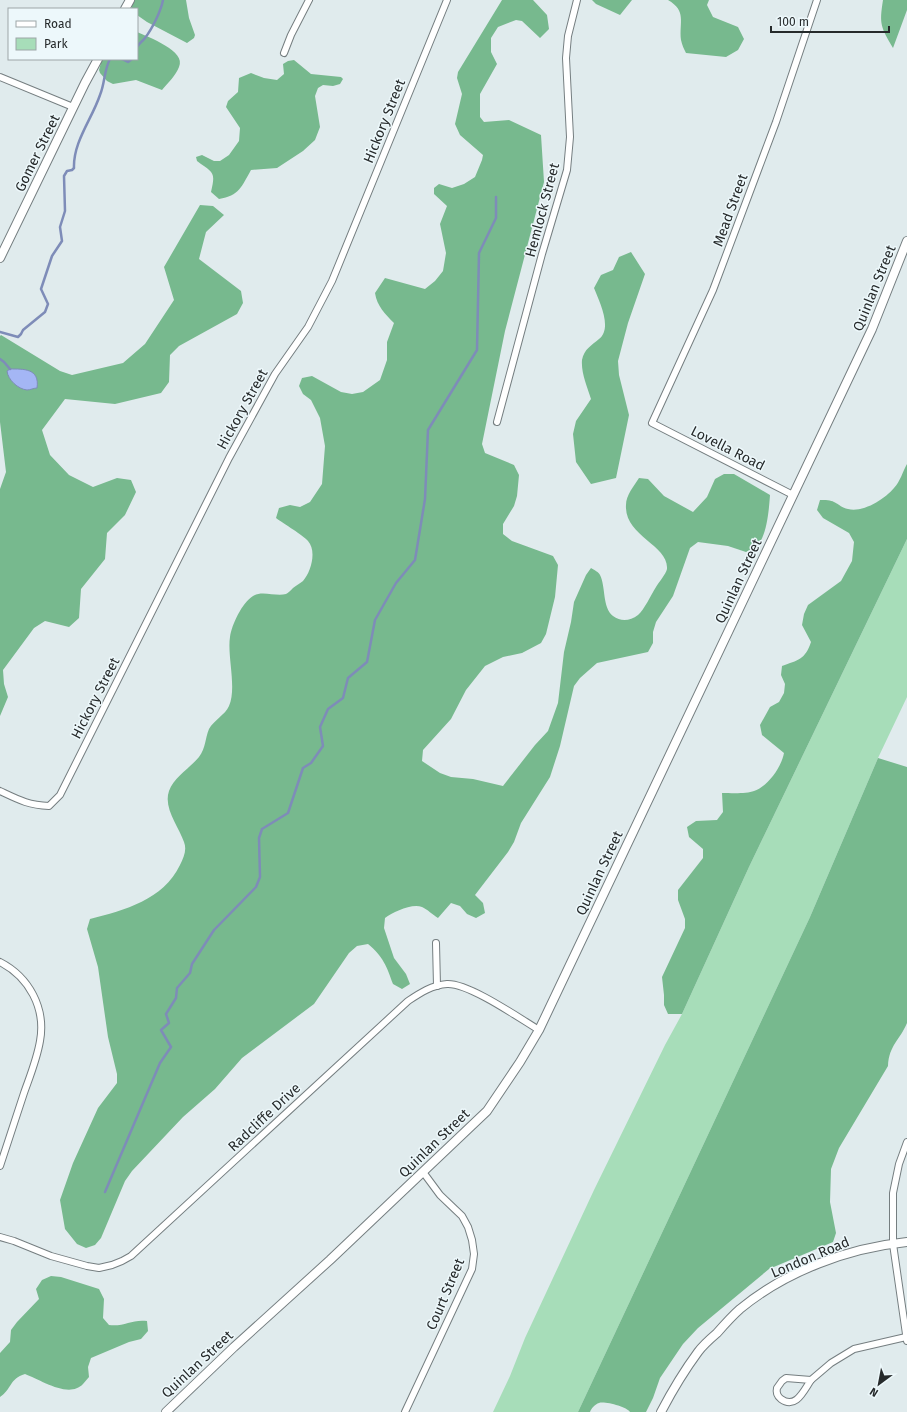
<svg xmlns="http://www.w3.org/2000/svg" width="907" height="1412" font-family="'Fira Sans',sans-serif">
  <rect width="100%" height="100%" fill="#e0ebed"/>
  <polygon fill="#a7ddb9" points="907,539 907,697 878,758 810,917 578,1412 493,1412 510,1376 525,1338 594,1190 665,1045 682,1014 749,867"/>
  <g fill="#77b98e">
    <polygon points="134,0 186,0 189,18 195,35 194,38 187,43 147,22 137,15 137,9 132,9 132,5"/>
    <path d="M502 0H533L547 15 549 29 540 38 522 21 516 20 498 27 491 38V52L497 64 480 94V117L484 122 509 120 541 135 544 182 505 331 482 444 485 453 514 465 519 475 517 496 514 506 503 524V534L512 541 553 556 558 565 555 597 546 634 541 643 522 653 503 657 485 666 466 690 451 719 423 750 422 761 440 773 451 777 473 779 503 786 535 745 548 731 558 703 564 652 571 622 574 602 586 575 591 568C594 570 599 572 600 575 606 587 602 607 613 616 621 622 630 621 638 615 644 610 651 595 656 587 659 582 666 574 667 569 669 545 624 536 626 505 626 495 634 486 639 478L648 479 664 496 693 512 707 497 715 479 724 474H734L770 495C769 509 767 539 755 548 753 549 749 550 746 552L728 546 698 542 690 548 673 596 656 622 653 632V643L648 652 597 663 580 678 574 686 560 746 550 777 521 823 514 842 508 852 475 895 483 903 485 913 476 918 467 914 460 906 451 903 438 918C433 915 427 909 422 907 412 903 393 912 385 918L384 928 394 958 406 974 410 984 402 989 393 984C387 967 383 956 368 944L357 946 349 953 314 1004 242 1058 215 1089 183 1117 132 1171 125 1181 101 1238 95 1245 86 1248 77 1244 65 1229 60 1200 73 1163 98 1108 117 1083V1074L108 1037 98 967 87 929 90 919C125 910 163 900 180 865 184 857 187 850 184 842 179 827 163 808 169 791 174 777 190 768 199 757 206 748 205 738 209 729 214 720 225 715 229 706 237 688 227 656 230 637 232 624 242 603 253 596 262 590 276 597 286 594 288 593 291 590 293 588 296 586 300 583 303 581 311 572 317 551 308 541 303 535 284 524 276 518L279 508 290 505 300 507 310 502 322 484 325 446 320 418 311 400 303 394 299 386 302 378 312 376 341 392 352 394 363 392 380 380 387 360V342L394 323C385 314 377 306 375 293L385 278 425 289 435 281 443 271 446 253 440 224 447 206 434 194V188L439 184 452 188 464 184 475 177 482 160 483 155 460 135 455 124 462 94 457 78 458 72Z"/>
    <polygon points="592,0 632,0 620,15 596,4"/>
    <path d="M668 0H709L707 5 713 17 738 27 744 39 738 50 726 57 686 53C684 49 682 45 681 40 679 22 687 11 668 0Z"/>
    <path d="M883 0H907V10L893 48C881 27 879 25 883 0Z"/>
    <path d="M137 32C148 37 187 51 179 67 176 75 168 83 162 90L136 80 113 84 107 81 100 73 99 70 102 59H137Z"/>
    <path d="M294 60 311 74 341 77 343 79 340 84 333 86 323 85 318 88 315 96 320 127 315 140 303 151 277 168 251 170C242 186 239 196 219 199L211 192C216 171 213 173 197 161L196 157 202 155 214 161H220L229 155 239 141 240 128 226 107 228 101 238 92 239 78 251 73 264 78 277 80 284 74 283 64 288 61Z"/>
    <polygon points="200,205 213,206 224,215 206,232 199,259 241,291 243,303 237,314 179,346 170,355 169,382 161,393 115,404 65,399 42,430 50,455 69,475 93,487 117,478 131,480 136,492 125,515 107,533 105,559 81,589 79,618 69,627 45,621 34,628 3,670 4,684 8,697 0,716 0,489 6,472 0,422 0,336 1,335 60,371 72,375 123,363 145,344 174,300 164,267"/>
    <path d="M631 252 645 274 628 323 618 361 619 375 629 415 616 478 591 484 576 462 573 434 576 421 591 399C587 386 581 373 582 360 584 349 592 345 599 339 613 328 599 301 594 288L601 275 613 270 619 257Z"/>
    <path d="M907 464V539L749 867 682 1014H668L664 1005V995L662 977 685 928V919L678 900V890L703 858V849L689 837 687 827 696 821 717 820 723 812 722 793C731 793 747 794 754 791 768 786 781 768 784 753L762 735 760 725 770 707 779 702 784 693 785 684 781 675 782 666C798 660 805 660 811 642L802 625 804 614 808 605 841 581 852 561 854 542 849 533 823 518 817 510 820 500C837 499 835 505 848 509 863 513 885 499 894 488 900 482 903 471 907 464Z"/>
    <path d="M878 758 907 767V1023C900 1040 889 1045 888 1066L839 1148 831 1169 830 1202 836 1233 833 1242 769 1269 698 1328 683 1344 660 1378 653 1398 646 1412H630C627 1407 605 1401 599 1403 595 1404 591 1409 590 1412H578L810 917Z"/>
    <path d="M51 1276 61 1277 99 1289 104 1299 103 1318 109 1325C124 1327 132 1319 147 1321L148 1331 141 1339 129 1342 91 1358 88 1367 89 1377C87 1379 85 1382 83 1384 69 1399 41 1380 25 1374 9 1379 12 1389 0 1397V1353L10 1342 11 1330 17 1322 39 1299 36 1289 42 1280Z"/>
  </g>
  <path fill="#a4b6f5" stroke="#7e8cb8" d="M10 369C23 369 40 368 37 388 34 388 30 390 27 390 18 389 8 380 7 371Z"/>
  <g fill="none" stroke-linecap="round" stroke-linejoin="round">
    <g stroke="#7e8cb8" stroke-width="2.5">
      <path d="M137 47C139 43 142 42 145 38 152 29 161 11 163 0"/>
      <polyline points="122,59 128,62 132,59"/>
      <path d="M0 332 18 337 21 334 23 330 45 312 48 304 41 289 52 256 62 241 60 227 65 211 64 176 67 171 72 170 74 168C73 142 92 119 100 95 105 83 104 70 110 59"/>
      <polyline points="0,359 4,362 10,369"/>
      <polyline points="105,1192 160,1063 171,1047 161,1030 169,1023 166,1014 176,998 177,988 190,973 192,964 214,930 256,887 260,877 259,838 262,829 288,813 303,768 311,763 323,746 320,727 328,709 343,698 348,678 367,662 375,620 396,583 415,560 425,499 428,430 477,350 479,253 496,218 496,197"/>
    </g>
    <g stroke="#757e80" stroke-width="8">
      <g id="minor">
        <polyline points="284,53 291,35 309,0"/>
        <polyline points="0,77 73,107"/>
        <polyline points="497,422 542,254 567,170 570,137 566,58 568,36 577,0"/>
        <polyline points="793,495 652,423 713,290 776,122 817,0"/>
        <path d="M0 791C19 800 28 805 49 806L60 795 229 458 275 374 308 327 332 281 447 0"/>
        <polyline points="436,943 437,986"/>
        <path d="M0 962C29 977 46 1008 40 1041 37 1059 30 1076 24 1093 16 1118 8 1142 0 1166"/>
        <polyline points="907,1142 899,1164 893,1193 893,1244 907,1341"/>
        <path d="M0 1237 14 1241 51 1256 87 1266 99 1268 112 1265 122 1261 131 1256 408 1001C420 993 432 985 447 984 469 983 519 1018 539 1030"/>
        <path d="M786 1378 811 1380C804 1390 796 1410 781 1399 777 1396 776 1392 777 1388L782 1381Z"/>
        <polyline points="811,1380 831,1363 854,1349 906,1337"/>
        <polyline points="405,1412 472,1269 474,1254 472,1240 468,1227 462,1216 440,1195 423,1172"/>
      </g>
    </g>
    <g stroke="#757e80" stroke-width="10">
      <g id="tertiary">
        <polyline points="125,9 130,0"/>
        <polyline points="0,258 85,83 98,59"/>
        <polyline points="166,1412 234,1347 330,1260 487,1111 520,1062 539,1030 872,329 907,241"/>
        <path d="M661 1412C672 1391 684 1371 698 1352 703 1345 710 1339 717 1333 724 1325 732 1316 740 1309 786 1271 848 1248 907 1242"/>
      </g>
    </g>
    <use href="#minor" stroke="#fff" stroke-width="6"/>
    <use href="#tertiary" stroke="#fff" stroke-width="8"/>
  </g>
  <g text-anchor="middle" stroke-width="3" stroke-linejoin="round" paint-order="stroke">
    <g font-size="14" fill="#262a2b" stroke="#edf8fb">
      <text transform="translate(384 121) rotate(-68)" y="5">Hickory Street</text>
      <text transform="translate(37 153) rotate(-64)" y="5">Gomer Street</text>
      <text transform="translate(542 210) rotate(-75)" y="5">Hemlock Street</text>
      <text transform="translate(730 210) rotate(-70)" y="5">Mead Street</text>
      <text transform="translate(874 288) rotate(-68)" y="5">Quinlan Street</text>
      <text transform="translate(242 409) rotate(-61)" y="5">Hickory Street</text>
      <text transform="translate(728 448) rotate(27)" y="5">Lovella Road</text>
      <text transform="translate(738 581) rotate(-65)" y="5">Quinlan Street</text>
      <text transform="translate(95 698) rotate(-63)" y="5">Hickory Street</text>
      <text transform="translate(599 873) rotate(-65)" y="5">Quinlan Street</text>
      <text transform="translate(264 1117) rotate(-43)" y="5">Radcliffe Drive</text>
      <text transform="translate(434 1143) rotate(-44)" y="5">Quinlan Street</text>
      <text transform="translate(810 1257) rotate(-23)" y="5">London Road</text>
      <text transform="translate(445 1294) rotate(-67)" y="5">Court Street</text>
      <text transform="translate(197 1364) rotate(-43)" y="5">Quinlan Street</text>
    </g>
  </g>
  <rect x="8" y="8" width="130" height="52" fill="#edf8fb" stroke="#9da6a8"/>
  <rect x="16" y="21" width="20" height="6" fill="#ffffff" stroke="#9da6a8"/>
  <text x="44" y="28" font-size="12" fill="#262a2b">Road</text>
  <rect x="16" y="38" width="20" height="12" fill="#a7ddb9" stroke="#9da6a8"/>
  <text x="44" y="48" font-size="12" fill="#262a2b">Park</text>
  <g transform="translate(879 1384) rotate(212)" stroke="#edf8fb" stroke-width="3" paint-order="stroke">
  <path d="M0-3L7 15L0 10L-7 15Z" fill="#262a2b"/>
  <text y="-6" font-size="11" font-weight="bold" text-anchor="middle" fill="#262a2b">N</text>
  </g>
  <path d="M771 26v6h118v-6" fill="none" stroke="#262a2b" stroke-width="2"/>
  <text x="777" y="26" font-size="12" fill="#262a2b" stroke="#edf8fb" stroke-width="3" paint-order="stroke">100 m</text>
</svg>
